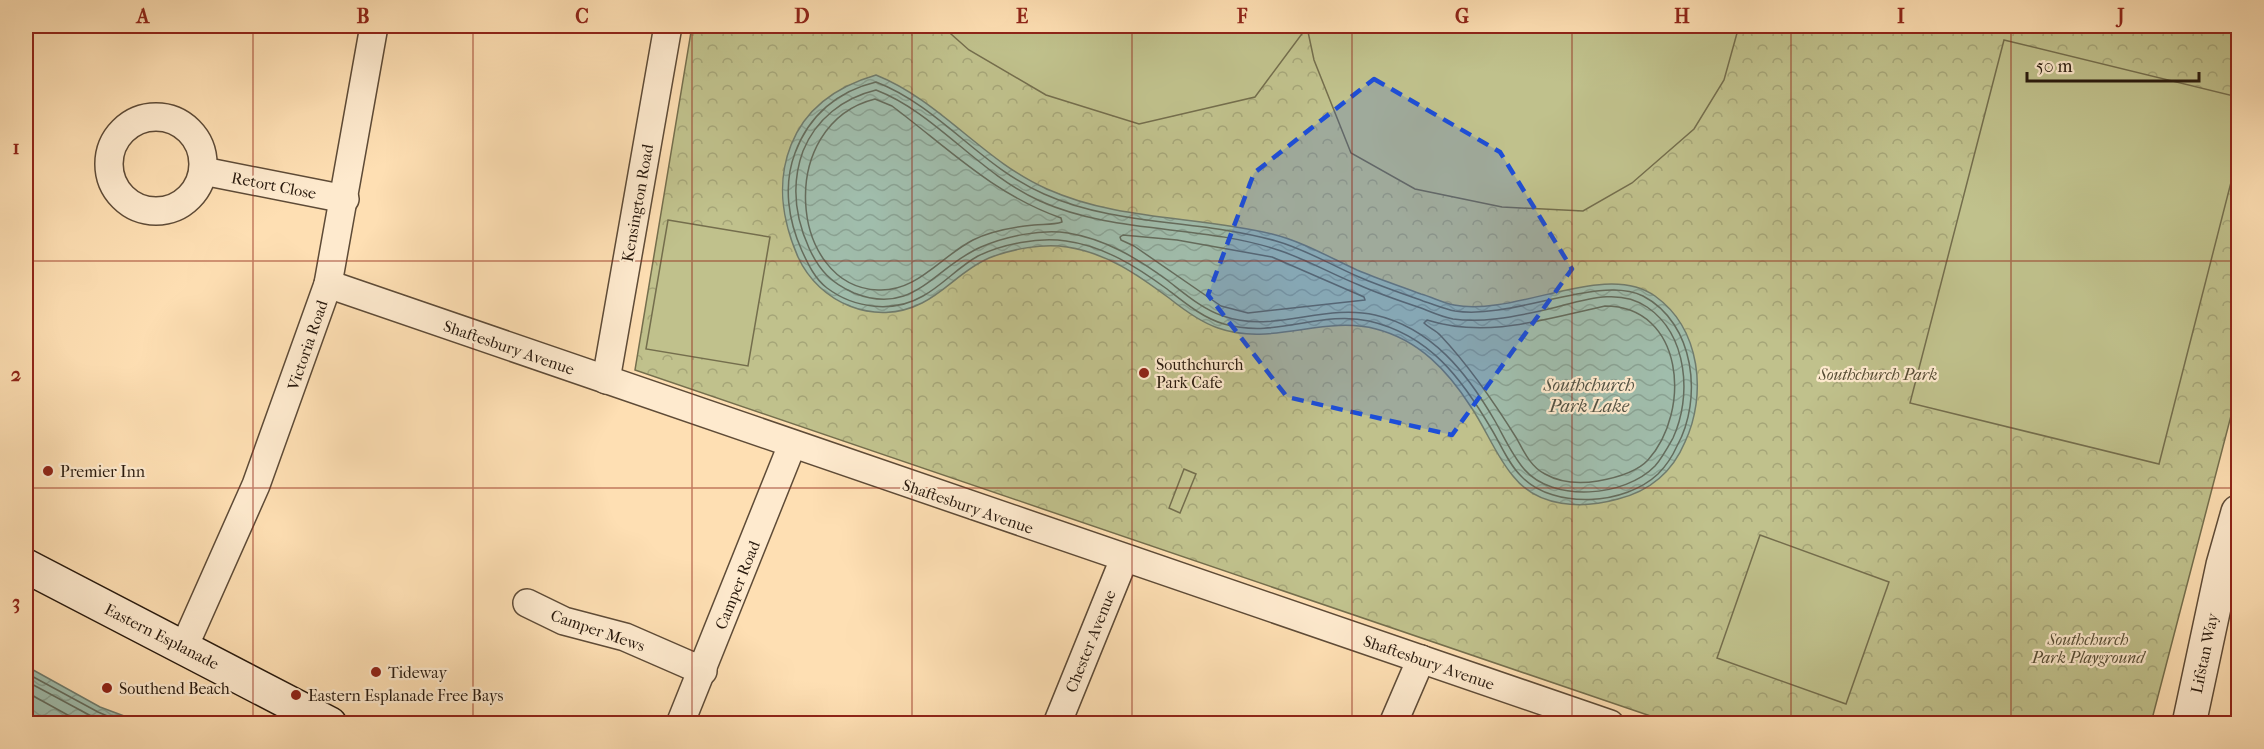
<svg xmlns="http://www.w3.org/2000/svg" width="2264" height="749" font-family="'IM FELL French Canon',serif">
  <defs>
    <pattern id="forest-crowns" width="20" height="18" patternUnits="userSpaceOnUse" patternTransform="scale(1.5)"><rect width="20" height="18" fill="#c0c18c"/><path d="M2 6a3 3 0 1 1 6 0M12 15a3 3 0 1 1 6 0" fill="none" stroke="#a5a578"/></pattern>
    <pattern id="water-waves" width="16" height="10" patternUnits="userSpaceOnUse" patternTransform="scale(1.5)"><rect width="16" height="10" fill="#a0bdac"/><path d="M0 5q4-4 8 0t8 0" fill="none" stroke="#8aa293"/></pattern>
  </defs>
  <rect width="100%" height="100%" fill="#fedfb3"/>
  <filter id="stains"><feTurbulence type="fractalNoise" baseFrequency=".00333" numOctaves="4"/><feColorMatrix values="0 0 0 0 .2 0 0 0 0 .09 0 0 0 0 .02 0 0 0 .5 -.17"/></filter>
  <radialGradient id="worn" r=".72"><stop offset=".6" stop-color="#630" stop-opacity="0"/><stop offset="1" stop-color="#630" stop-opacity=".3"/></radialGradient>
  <polygon fill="url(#forest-crowns)" stroke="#746e4d" stroke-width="1.5" points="692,26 2238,26 2238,389 2151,723 1671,723 635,370"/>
  <g fill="#c0c18c" stroke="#746e4d" stroke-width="1.5">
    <polygon points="942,26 1739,26 1724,80 1694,129 1632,183 1583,211 1502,207 1415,189 1351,153 1314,60 1307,27 1255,97 1139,124 1046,95 969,50"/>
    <polygon points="2004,40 2238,97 2238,155 2159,464 1910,403"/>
    <polygon points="668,220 770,237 748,366 646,349"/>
    <polygon points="1184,469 1196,474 1180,513 1169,508"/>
    <polygon points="1760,535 1889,582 1846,704 1717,658"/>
  </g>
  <g fill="url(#water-waves)" stroke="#707c6d" stroke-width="1.5">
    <path d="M876 75C941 101 983 161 1047 189 1118 221 1197 216 1272 234 1301 241 1329 257 1357 270 1378 279 1400 286 1421 294 1432 297 1443 303 1454 305 1517 317 1605 260 1655 296 1701 329 1707 395 1685 442 1672 473 1650 491 1618 499 1582 509 1538 508 1513 476 1496 456 1486 429 1471 407 1448 371 1419 340 1376 329 1323 315 1271 347 1218 328 1200 322 1184 310 1169 298 1138 275 1107 253 1067 247 1043 243 1012 249 989 258 963 269 946 291 922 303 875 327 819 303 798 257 782 220 776 183 791 145 806 107 838 86 876 75Z"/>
    <polygon points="26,666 100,707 143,723 26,723"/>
  </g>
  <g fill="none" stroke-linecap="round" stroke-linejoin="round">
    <g stroke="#646c5d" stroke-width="1.5">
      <path d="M876 82C939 106 981 167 1044 194 1118 227 1199 219 1276 241 1305 249 1331 265 1359 277 1380 286 1401 293 1423 301 1433 304 1444 309 1455 311 1513 320 1599 274 1643 296 1695 323 1703 399 1677 446 1673 455 1665 467 1658 474 1625 505 1555 510 1522 477 1509 465 1501 445 1492 430 1462 379 1430 335 1369 321 1320 310 1277 339 1224 324 1203 318 1185 303 1167 289 1137 267 1104 246 1066 241 1038 237 1003 244 978 256 958 267 943 285 923 296 894 313 855 309 827 288 815 279 808 264 802 251 788 220 783 185 795 153 809 115 838 91 876 82Z"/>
      <path d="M876 90C936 113 978 173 1040 201 1116 235 1200 224 1278 250 1306 259 1331 274 1359 285 1379 294 1400 301 1421 308 1431 312 1442 317 1453 319 1482 323 1512 317 1540 311 1575 304 1615 285 1647 307 1688 335 1692 397 1673 438 1668 447 1662 458 1655 466 1625 497 1553 503 1524 469 1512 455 1504 437 1495 421 1467 373 1432 328 1375 315 1324 303 1273 334 1223 316 1202 309 1184 293 1167 280 1137 258 1105 239 1068 233 1041 229 1006 236 981 247 934 267 914 317 854 293 831 283 819 270 809 248 795 217 791 184 803 151 816 119 843 98 876 90Z"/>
      <path d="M875 99 892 106C948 148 993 194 1061 218L1062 222C1053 225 1043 224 1034 225 1014 227 991 231 973 240 940 257 917 292 878 290 789 287 775 124 875 99Z"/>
      <polygon points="1123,235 1177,240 1272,257 1364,297 1365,300 1248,313 1221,306 1134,246 1121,240 1120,237"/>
      <path d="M1605 306C1684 306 1692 411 1648 460 1636 473 1615 478 1598 481 1580 484 1561 483 1545 474 1531 467 1524 452 1517 439 1494 402 1471 368 1441 336 1436 330 1429 328 1424 323L1427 320C1487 339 1545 319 1605 306Z"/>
      <polyline points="26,673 98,712 126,724"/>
      <polyline points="26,681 106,724"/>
      <polyline points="26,692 84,724"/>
    </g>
    <g stroke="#5e4b37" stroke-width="30">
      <g id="minor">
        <circle cx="156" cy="164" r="47"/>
        <polyline points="203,171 345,199"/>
        <polyline points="328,284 1610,724"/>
        <polyline points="606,380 668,26"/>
        <polyline points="527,603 564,621 625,637 703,671"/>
        <polyline points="184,647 256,485 328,284 374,26"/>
        <polyline points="680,724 792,445"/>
        <polyline points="1057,724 1124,559"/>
        <polyline points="1393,724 1421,659"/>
      </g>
    </g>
    <g stroke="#5e4b37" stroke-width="36">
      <polyline id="tertiary" points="2189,724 2223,565 2238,512"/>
    </g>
    <g stroke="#291a0e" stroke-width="36">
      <polyline id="secondary" points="26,566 330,724"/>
    </g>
    <use href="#minor" stroke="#feeace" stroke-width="27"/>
    <use href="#tertiary" stroke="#feeace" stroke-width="33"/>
    <use href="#secondary" stroke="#feeace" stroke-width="33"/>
  </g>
  <path fill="#1d4ed8" fill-opacity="0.2" stroke="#1d4ed8" stroke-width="4.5" stroke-dasharray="12 8" stroke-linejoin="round" d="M1374 79 1500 152 1572 269 1452 435 1287 397 1208 295 1254 173Z"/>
  <path fill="none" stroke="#8f2418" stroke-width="1.5" stroke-opacity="0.55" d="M253 26V724M473 26V724M692 26V724M912 26V724M1132 26V724M1352 26V724M1572 26V724M1791 26V724M2011 26V724M26 261H2238M26 488H2238"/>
  <g fill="#8f2418" stroke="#feeace" stroke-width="2">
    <circle cx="1144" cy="373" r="6"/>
    <circle cx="48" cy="471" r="6"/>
    <circle cx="376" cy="672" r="6"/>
    <circle cx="107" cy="688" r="6"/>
    <circle cx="296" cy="695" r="6"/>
  </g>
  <g text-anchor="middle" stroke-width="4.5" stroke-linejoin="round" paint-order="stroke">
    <g font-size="16" fill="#291a0e" stroke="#feeace">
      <text transform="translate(274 185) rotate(11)" y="6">Retort Close</text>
      <text transform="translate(637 203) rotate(-80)" y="6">Kensington Road</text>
      <text transform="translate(307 345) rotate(-71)" y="6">Victoria Road</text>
      <text transform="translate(509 347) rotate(19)" y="6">Shaftesbury Avenue</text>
      <text transform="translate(968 506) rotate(19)" y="6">Shaftesbury Avenue</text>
      <text transform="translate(737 585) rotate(-68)" y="6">Camper Road</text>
      <text transform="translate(598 630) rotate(19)" y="6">Camper Mews</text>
      <text transform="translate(162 636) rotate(27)" y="6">Eastern Esplanade</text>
      <text transform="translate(1090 641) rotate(-68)" y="6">Chester Avenue</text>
      <text transform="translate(2204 653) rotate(-78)" y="6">Lifstan Way</text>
      <text transform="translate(1429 662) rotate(19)" y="6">Shaftesbury Avenue</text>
    </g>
    <g font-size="16" fill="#291a0e" stroke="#feeace" text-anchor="start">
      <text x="1156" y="370">Southchurch<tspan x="1156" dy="18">Park Cafe</tspan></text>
      <text x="60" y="477">Premier Inn</text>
      <text x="388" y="678">Tideway</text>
      <text x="119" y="694">Southend Beach</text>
      <text x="308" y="701">Eastern Esplanade Free Bays</text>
    </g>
    <g font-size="16" font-style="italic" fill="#564c34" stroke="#feeace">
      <text x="1878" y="380">Southchurch Park</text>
      <text x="2088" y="645">Southchurch<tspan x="2088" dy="18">Park Playground</tspan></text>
    </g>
    <g font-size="18" font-style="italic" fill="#535345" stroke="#feeace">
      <text x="1589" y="391">Southchurch<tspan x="1589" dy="21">Park Lake</tspan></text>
    </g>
  </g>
  <rect width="2264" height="749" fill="none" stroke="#fedfb3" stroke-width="66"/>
  <path d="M2027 72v9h172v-9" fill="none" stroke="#291a0e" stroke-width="3"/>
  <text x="2036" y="72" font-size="18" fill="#291a0e" stroke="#feeace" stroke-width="4.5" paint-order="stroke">50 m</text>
  <rect x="33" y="33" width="2198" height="683" fill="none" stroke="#8f2418" stroke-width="2"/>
  <g font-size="20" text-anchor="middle" font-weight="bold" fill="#8f2418">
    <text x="143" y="23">A</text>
    <text x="363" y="23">B</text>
    <text x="582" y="23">C</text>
    <text x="802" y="23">D</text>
    <text x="1022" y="23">E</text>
    <text x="1242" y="23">F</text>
    <text x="1462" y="23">G</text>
    <text x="1682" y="23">H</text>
    <text x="1901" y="23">I</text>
    <text x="2121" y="23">J</text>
    <text x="16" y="154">1</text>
    <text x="16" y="381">2</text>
    <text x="16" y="609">3</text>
  </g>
  <rect width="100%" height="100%" filter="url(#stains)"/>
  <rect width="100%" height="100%" fill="url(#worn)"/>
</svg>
